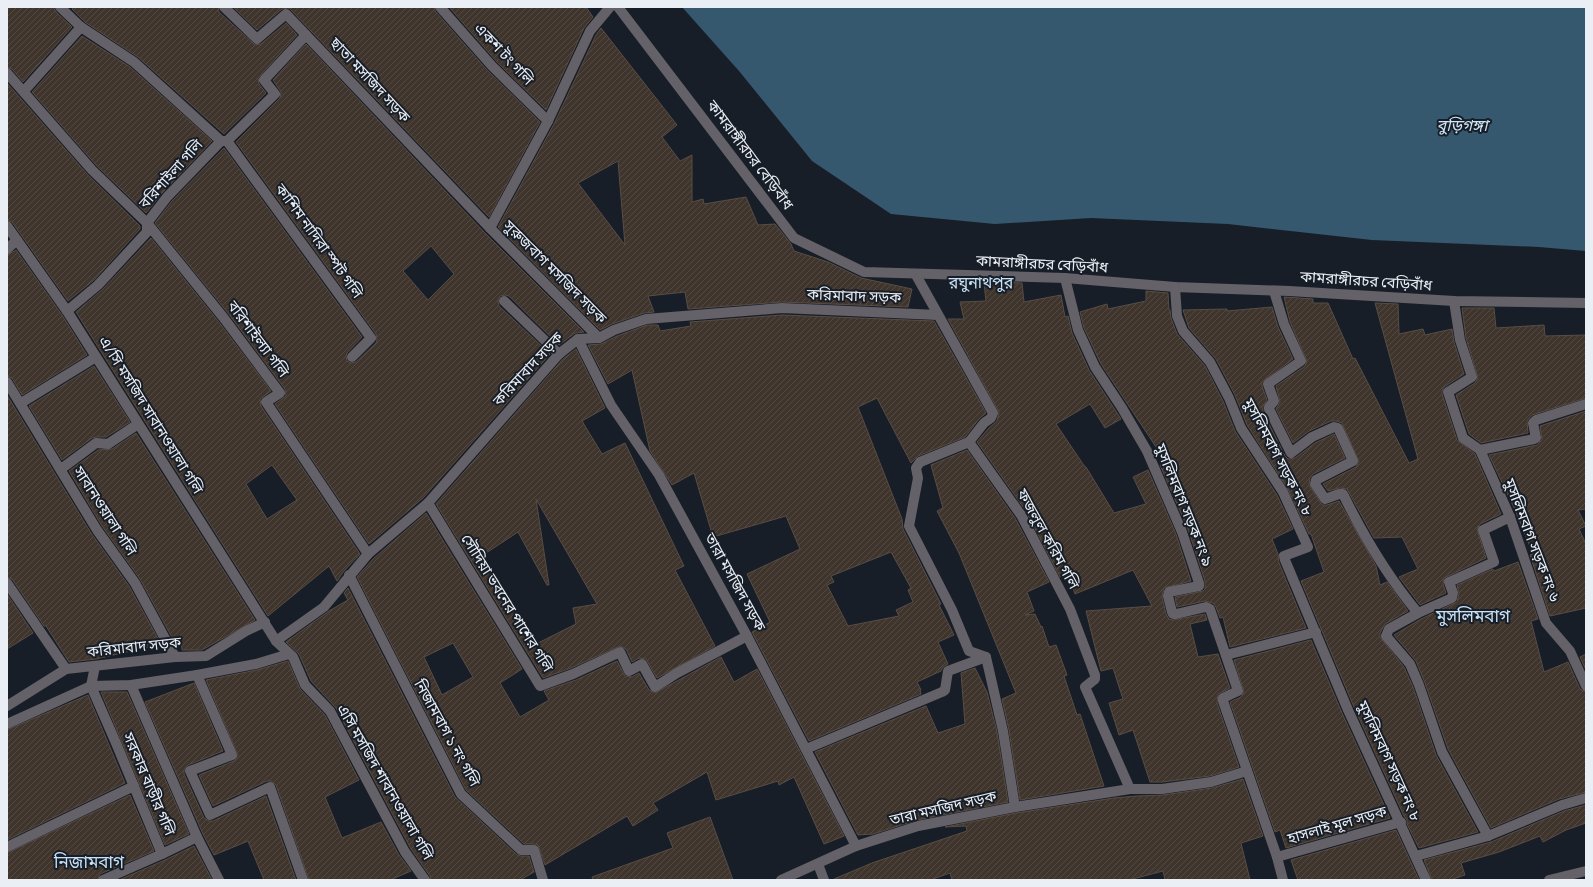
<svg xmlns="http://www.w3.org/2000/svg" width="1593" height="887" font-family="Commissioner,'Noto Sans Bengali',sans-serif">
  <defs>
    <pattern id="building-hatch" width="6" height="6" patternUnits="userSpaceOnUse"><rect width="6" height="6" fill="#3f352d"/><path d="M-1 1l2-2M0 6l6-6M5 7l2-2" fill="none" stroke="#524942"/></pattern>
  </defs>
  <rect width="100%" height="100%" fill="#181e27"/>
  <polygon fill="#36586f" points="682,7 1586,7 1586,251 1539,247 1372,240 1228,224 1091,218 995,224 891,214 812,161 739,71"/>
  <g fill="url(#building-hatch)" stroke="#584d45" fill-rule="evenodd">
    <polygon points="7,7 53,7 56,12 72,27 23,82 12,69 7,67"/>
    <polygon points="74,7 218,7 219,12 255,45 261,44 286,23 297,35 258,78 259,84 266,93 224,134 138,57 85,22 72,9"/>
    <polygon points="233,7 434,7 435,11 487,70 540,122 489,217 290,9 288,8 282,9 257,30"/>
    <polygon points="449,7 586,7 593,17 584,28 546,110 497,62"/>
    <path d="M601 28 677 125 662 137 680 161 692 155V202L703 199 704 204 746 197 758 225 775 224 791 244 794 251 828 262 861 278 912 289 908 307 782 302 688 309 685 292 648 296 654 312 644 313 612 324 600 330 498 227 554 124 596 35ZM618 161 625 245 578 183Z"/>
    <polygon points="82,36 130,67 212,141 162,193 146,213 97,166 32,92"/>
    <path d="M306 44 485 233 584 332 575 333 559 345 509 296 505 295 500 296 498 300 499 306 550 354 423 498 369 544 275 404 286 396 285 389 228 313 155 223 172 201 224 148 362 337 347 353 346 356 347 361 351 363 356 362 376 343 377 340 376 334 236 142 280 98 281 92 273 80ZM431 246 454 274 428 300 403 271Z"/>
    <polygon points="7,83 87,174 140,226 140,229 94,280 68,301 12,222 7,220"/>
    <path d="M151 238 218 321 271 391 260 399 261 406 360 554 344 571 337 581 329 566 268 616 76 312 103 289ZM272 465 297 500 267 519 246 484Z"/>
    <polygon points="16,250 62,315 87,355 22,395 12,378 7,376 7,255"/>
    <polygon points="996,282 1022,283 1024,302 1061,295 1065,317 1068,316 1072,333 1089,370 1121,419 1105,428 1090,404 1056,424 1085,467 1086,467 1114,513 1146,504 1133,477 1148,470 1176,534 1191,581 1164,588 1162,597 1166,614 1169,619 1173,620 1205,614 1207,620 1190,624 1198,657 1218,654 1230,688 1218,694 1217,703 1239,767 1210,776 1162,782 1150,782 1133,730 1119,735 1109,703 1123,699 1113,668 1101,671 1086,611 1152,606 1133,570 1075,594 1068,573 1060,577 1026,511 977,442 989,428 997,421 999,412 948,319 964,319 960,302 986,301 984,283"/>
    <polygon points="1146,291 1168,293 1169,310 1170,310 1171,318 1177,334 1205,366 1223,401 1235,431 1277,495 1293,529 1272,539 1278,554 1279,563 1306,628 1230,647 1223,617 1220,618 1216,607 1213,603 1205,601 1177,607 1175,597 1203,591 1205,589 1205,581 1188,529 1160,465 1166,462 1101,364 1084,328 1080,312 1107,304 1108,309 1146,301"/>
    <polygon points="1284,297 1313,299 1313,303 1328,303 1353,359 1355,358 1409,463 1418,459 1375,303 1398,304 1399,334 1423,329 1425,335 1452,329 1454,342 1464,374 1444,387 1442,391 1442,394 1457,440 1475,454 1501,514 1480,524 1477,529 1486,558 1444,578 1443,584 1446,593 1420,605 1399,577 1418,569 1402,537 1374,538 1347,489 1339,488 1328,491 1323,484 1356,467 1359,462 1342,423 1336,421 1331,421 1309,431 1293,443 1276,409 1280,402 1276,386 1305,366 1307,361 1290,322"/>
    <polygon points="1272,307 1278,327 1293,359 1262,382 1262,386 1267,400 1263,406 1263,412 1285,456 1288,459 1295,458 1315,443 1334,434 1345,458 1313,474 1310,478 1309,485 1322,505 1327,505 1339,501 1376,566 1380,585 1387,582 1408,611 1385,624 1380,633 1380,637 1404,667 1413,687 1436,755 1478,832 1419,848 1407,824 1407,820 1404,816 1354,707 1301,581 1324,572 1311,534 1309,534 1288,489 1247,425 1235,395 1216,359 1189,328 1183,310 1227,309 1227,311"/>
    <polygon points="1462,308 1494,308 1496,328 1544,325 1545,336 1586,335 1586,398 1532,415 1527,421 1528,433 1481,443 1469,434 1456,395 1475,383 1478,378 1466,338"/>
    <path d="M782 315 934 321 986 413 979 419 965 437 918 456 911 463 877 398 858 407 902 519 903 529 941 604 939 605 954 635 938 642 948 664 943 667 941 671 917 682 921 690H920L921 694 809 741 752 632 770 622 747 574 800 549 786 516 713 537 694 473 672 485 650 451 632 370 608 384 588 345 601 344 617 336 647 325H658L660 331 691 326 690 322ZM891 552 911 588 908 590 913 602 896 610 899 616 848 626 827 585 834 582 831 576Z"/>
    <path d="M576 349 605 408 582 421 602 454 625 443 684 566 675 570 715 646 657 678 646 659 639 658 632 662 626 649 620 646 571 668 543 678 436 504 563 359ZM536 499 597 604 573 608 576 624 536 644 483 555 518 532 547 585H549Z"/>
    <polygon points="94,366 130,422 106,437 97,437 92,438 62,460 29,406"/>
    <polygon points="7,395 91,533 129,586 161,644 96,659 69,662 46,626 44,626 12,579 7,577"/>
    <polygon points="1586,411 1586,509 1578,510 1586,526 1579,529 1586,544 1586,608 1550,616 1530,555 1533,554 1516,512 1489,455 1537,445 1542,440 1540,426"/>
    <polygon points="136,433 255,620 202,650 182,650 181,639 174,641 140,579 102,526 69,471 98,450 112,449"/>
    <polygon points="967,450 1015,518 1049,582 1027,592 1034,611 1025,615 1035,614 1041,627 1042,626 1049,647 1056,645 1067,675 1064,676 1077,715 1080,714 1104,786 1020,800 1009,730 1002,699 1016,693 959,553 937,511 943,508 931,465"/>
    <path d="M426 513 522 669 500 683 520 717 549 700 544 691 576 680 617 661 625 676 632 677 639 673 649 690 655 693 721 657 734 682 757 669 844 836 824 844 794 777 779 785 778 781 716 800 707 772 653 803 658 810 633 826 627 816 545 865 538 845 534 844H524L466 790 357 577 373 559ZM453 643 473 677 442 695 424 657Z"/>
    <polygon points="1518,562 1538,619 1531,621 1544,672 1568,662 1580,689 1586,692 1586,792 1559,799 1491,828 1448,749 1425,683 1416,661 1394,635 1421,619 1457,602 1459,594 1457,585 1493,569 1494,571"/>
    <polygon points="348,588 455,797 517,855 521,856 529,856 534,872 520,880 431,880 430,876 411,849 336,708 311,681 299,654 286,642 329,611 348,600 344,593"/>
    <polygon points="7,594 33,633 7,649"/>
    <polygon points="1311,640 1342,713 1390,818 1286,848 1280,830 1275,832 1230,702 1241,697 1244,692 1234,660"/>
    <polygon points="1586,654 1586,670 1580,657"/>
    <polygon points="288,661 300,689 325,715 359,780 325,797 342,838 381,822 399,855 411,871 390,880 309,880 276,785 271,781 267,781 213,806 199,775 234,761 238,755 206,680 257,670"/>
    <polygon points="975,668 987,692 997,732 1008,802 917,820 873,834 858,835 815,752 926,706 938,733 965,724 961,673"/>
    <polygon points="194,683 223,751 188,765 184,770 184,774 204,818 209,821 213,821 266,796 296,880 264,880 248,841 214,855 203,834 145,702"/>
    <polygon points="101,692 127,692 189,834 165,845"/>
    <polygon points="88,695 125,783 7,840 7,730"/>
    <polygon points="1243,779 1263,836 1241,843 1250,880 1165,880 1163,871 1129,880 952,880 950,873 930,880 834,880 834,879 872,863 967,831 966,826 945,827 1016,813 1114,798 1137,796 1163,795 1212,788"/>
    <polygon points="130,795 154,851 100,874 97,880 7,880 7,853"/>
    <polygon points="1586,805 1586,823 1566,830 1543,842 1540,836 1499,852 1461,863 1465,875 1450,880 1432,880 1424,860 1491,842 1564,811"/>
    <polygon points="710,817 733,880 593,880 592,877 673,848 667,833"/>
    <polygon points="1396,830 1419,880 1298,880 1291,860"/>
    <polygon points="194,846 212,880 119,880 165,860"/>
  </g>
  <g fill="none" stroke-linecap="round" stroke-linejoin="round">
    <g stroke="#646268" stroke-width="10">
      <polyline points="60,7 81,27 134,62 221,141"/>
      <polyline points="224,7 257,39 286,14 490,228 599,338"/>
      <polyline points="440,7 492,66 548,121"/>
      <polyline points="618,7 794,238 864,272 1065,278 1175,287 1289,291 1454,301 1586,303"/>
      <polyline points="7,73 92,170 147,223 223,317 280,393 266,402 368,554"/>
      <polyline points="24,91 81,27"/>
      <polyline points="227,141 371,338 352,357"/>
      <polyline points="147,223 167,197 221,141 227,141 275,94 264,80 306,35"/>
      <polyline points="7,226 67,311 276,641 293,657 305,685 330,711 405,852 425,880"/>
      <polyline points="490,228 548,121 590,31 610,7"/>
      <polyline points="7,249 17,240"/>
      <polyline points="916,275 993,413 991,418 984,423 969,442 1021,515 1070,609 1095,675 1095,679 1085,687 1130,789"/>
      <polyline points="1065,278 1078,330 1095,367 1122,408 1147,451 1182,532 1199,583 1199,586 1169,592 1168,596 1172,612 1173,614 1176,614 1206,607 1210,609 1238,691 1223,698 1223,701 1277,857 1283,880"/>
      <polyline points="1175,287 1177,316 1183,331 1210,362 1229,398 1241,428 1283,492 1308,547 1284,556 1285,560 1348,710 1426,880"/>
      <path d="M1274 291 1284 324 1301 361 1268 384 1274 401 1269 407V409L1291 453 1312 437 1334 427 1338 428 1353 461 1316 480 1315 484 1325 499 1339 494H1343C1364 537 1388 577 1418 613L1389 629 1386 636 1410 664 1419 685 1442 752 1488 836"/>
      <polyline points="504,301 559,354"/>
      <polyline points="1454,301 1460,340 1472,377 1448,392 1463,438 1480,450 1510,517 1546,623 1570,651 1586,686"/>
      <polyline points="67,311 98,285 147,232 147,223"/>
      <polyline points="578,339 611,405 659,475 747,636 856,846 781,880"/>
      <polyline points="7,382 97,530 135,583 175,657"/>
      <polyline points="21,403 96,357"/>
      <polyline points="969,442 920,462 916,468 918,478 909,526 952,610 969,651 986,657 1003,731 1015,807"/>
      <polyline points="1480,450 1534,439 1536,438 1533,423 1536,420 1586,404"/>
      <polyline points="61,469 96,443 108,444 138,424"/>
      <polyline points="428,503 540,686 573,674 620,652 629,671 642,664 655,687 677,673 747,636"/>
      <polyline points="349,575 461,794 521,850 534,850 543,880"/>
      <polyline points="7,583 66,669"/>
      <polyline points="1418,613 1452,598 1453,593 1449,582 1494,562 1483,530 1510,517"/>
      <polyline points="276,641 324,607 368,554 428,503 559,354 578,339 599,338 614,330 646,319 782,308 938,315"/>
      <polyline points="289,654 256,664 197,675 232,755 190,771 210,815 270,787 303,880"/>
      <polyline points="1226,655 1316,632"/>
      <polyline points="95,666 91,686 116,743 162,854 197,837 219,880"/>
      <polyline points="131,685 197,837"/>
      <polyline points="7,706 66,669 175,657 206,656 246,631 265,622"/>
      <polyline points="7,724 91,686 131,685 197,675"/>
      <polyline points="806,749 942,692 945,690 948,671 986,657"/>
      <polyline points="856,846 918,826 1015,807 1130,789 1162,789 1211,782 1247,771"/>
      <polyline points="7,847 134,786"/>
      <polyline points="1416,856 1488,836 1562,805 1586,798"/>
      <polyline points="1277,857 1401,822"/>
      <polyline points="818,864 824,880"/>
      <polyline points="103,880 162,854"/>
      <polyline points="1549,880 1586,871"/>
    </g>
  </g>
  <g text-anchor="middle" stroke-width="4" stroke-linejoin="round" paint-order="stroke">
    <g font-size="15" fill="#eaeff5" stroke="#181e27">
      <text transform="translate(504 54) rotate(47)" y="5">একশ টং গলি</text>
      <text transform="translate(370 80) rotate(47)" y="5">ছাতা মসজিদ সড়ক</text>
      <text transform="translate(750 155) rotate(53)" y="5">কামরাঙ্গীরচর বেড়িবাঁধ</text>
      <text transform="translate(171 174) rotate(-48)" y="5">বরিশাইলা গলি</text>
      <text transform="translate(319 241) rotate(54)" y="5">কাশিম নাদিরা স্পট গলি</text>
      <text transform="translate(1042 264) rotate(3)" y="5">কামরাঙ্গীরচর বেড়িবাঁধ</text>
      <text transform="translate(555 272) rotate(45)" y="5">সুরুজবাগ মসজিদ সড়ক</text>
      <text transform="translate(1366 281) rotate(4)" y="5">কামরাঙ্গীরচর বেড়িবাঁধ</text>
      <text transform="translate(854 296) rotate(2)" y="5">করিমাবাদ সড়ক</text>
      <text transform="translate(258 339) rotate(53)" y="5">বরিশাইল্যা গলি</text>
      <text transform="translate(528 369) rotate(-47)" y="5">করিমাবাদ সড়ক</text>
      <text transform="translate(151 415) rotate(58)" y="5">এ/সি মসজিদ সাবানওয়ালা গলি</text>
      <text transform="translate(1278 457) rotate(62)" y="5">মুসলিমবাগ সড়ক নং ৮</text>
      <text transform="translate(1184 505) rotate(68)" y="5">মুসলিমবাগ সড়ক নং ৯</text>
      <text transform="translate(105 511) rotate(57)" y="5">সাবানওয়ালা গলি</text>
      <text transform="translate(1048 539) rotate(61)" y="5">ফজলুল করিম গলি</text>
      <text transform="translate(1532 540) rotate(69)" y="5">মুসলিমবাগ সড়ক নং ৬</text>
      <text transform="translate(735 582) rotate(61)" y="5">তারা মসজিদ সড়ক</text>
      <text transform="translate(507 603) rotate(58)" y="5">সৌদিয়া ভবনের পাশের গলি</text>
      <text transform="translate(134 647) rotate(-6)" y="5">করিমাবাদ সড়ক</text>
      <text transform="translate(447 733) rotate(61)" y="5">নিজামবাগ ১ নং গলি</text>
      <text transform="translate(1389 761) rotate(65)" y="5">মুসলিমবাগ সড়ক নং ৮</text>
      <text transform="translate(385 782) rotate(60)" y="5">এসি মসজিদ শাবানওয়ালা গলি</text>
      <text transform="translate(149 784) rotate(67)" y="5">সরকার বাড়ীর গলি</text>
      <text transform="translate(943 808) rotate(-13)" y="5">তারা মসজিদ সড়ক</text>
      <text transform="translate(1337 825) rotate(-16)" y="5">হাসলাই মূল সড়ক</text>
    </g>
    <g font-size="16" font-style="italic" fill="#cfe6f8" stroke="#181e27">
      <text x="1462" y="131">বুড়িগঙ্গা</text>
    </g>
    <g font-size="16" fill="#c8e3f7" stroke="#181e27">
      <text x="981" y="288">রঘুনাথপুর</text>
    </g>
    <g font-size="17" fill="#c8e3f7" stroke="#181e27">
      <text x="1473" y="622">মুসলিমবাগ</text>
      <text x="89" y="868">নিজামবাগ</text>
    </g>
  </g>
  <rect width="1593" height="887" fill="none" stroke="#eaeff5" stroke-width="16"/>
</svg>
